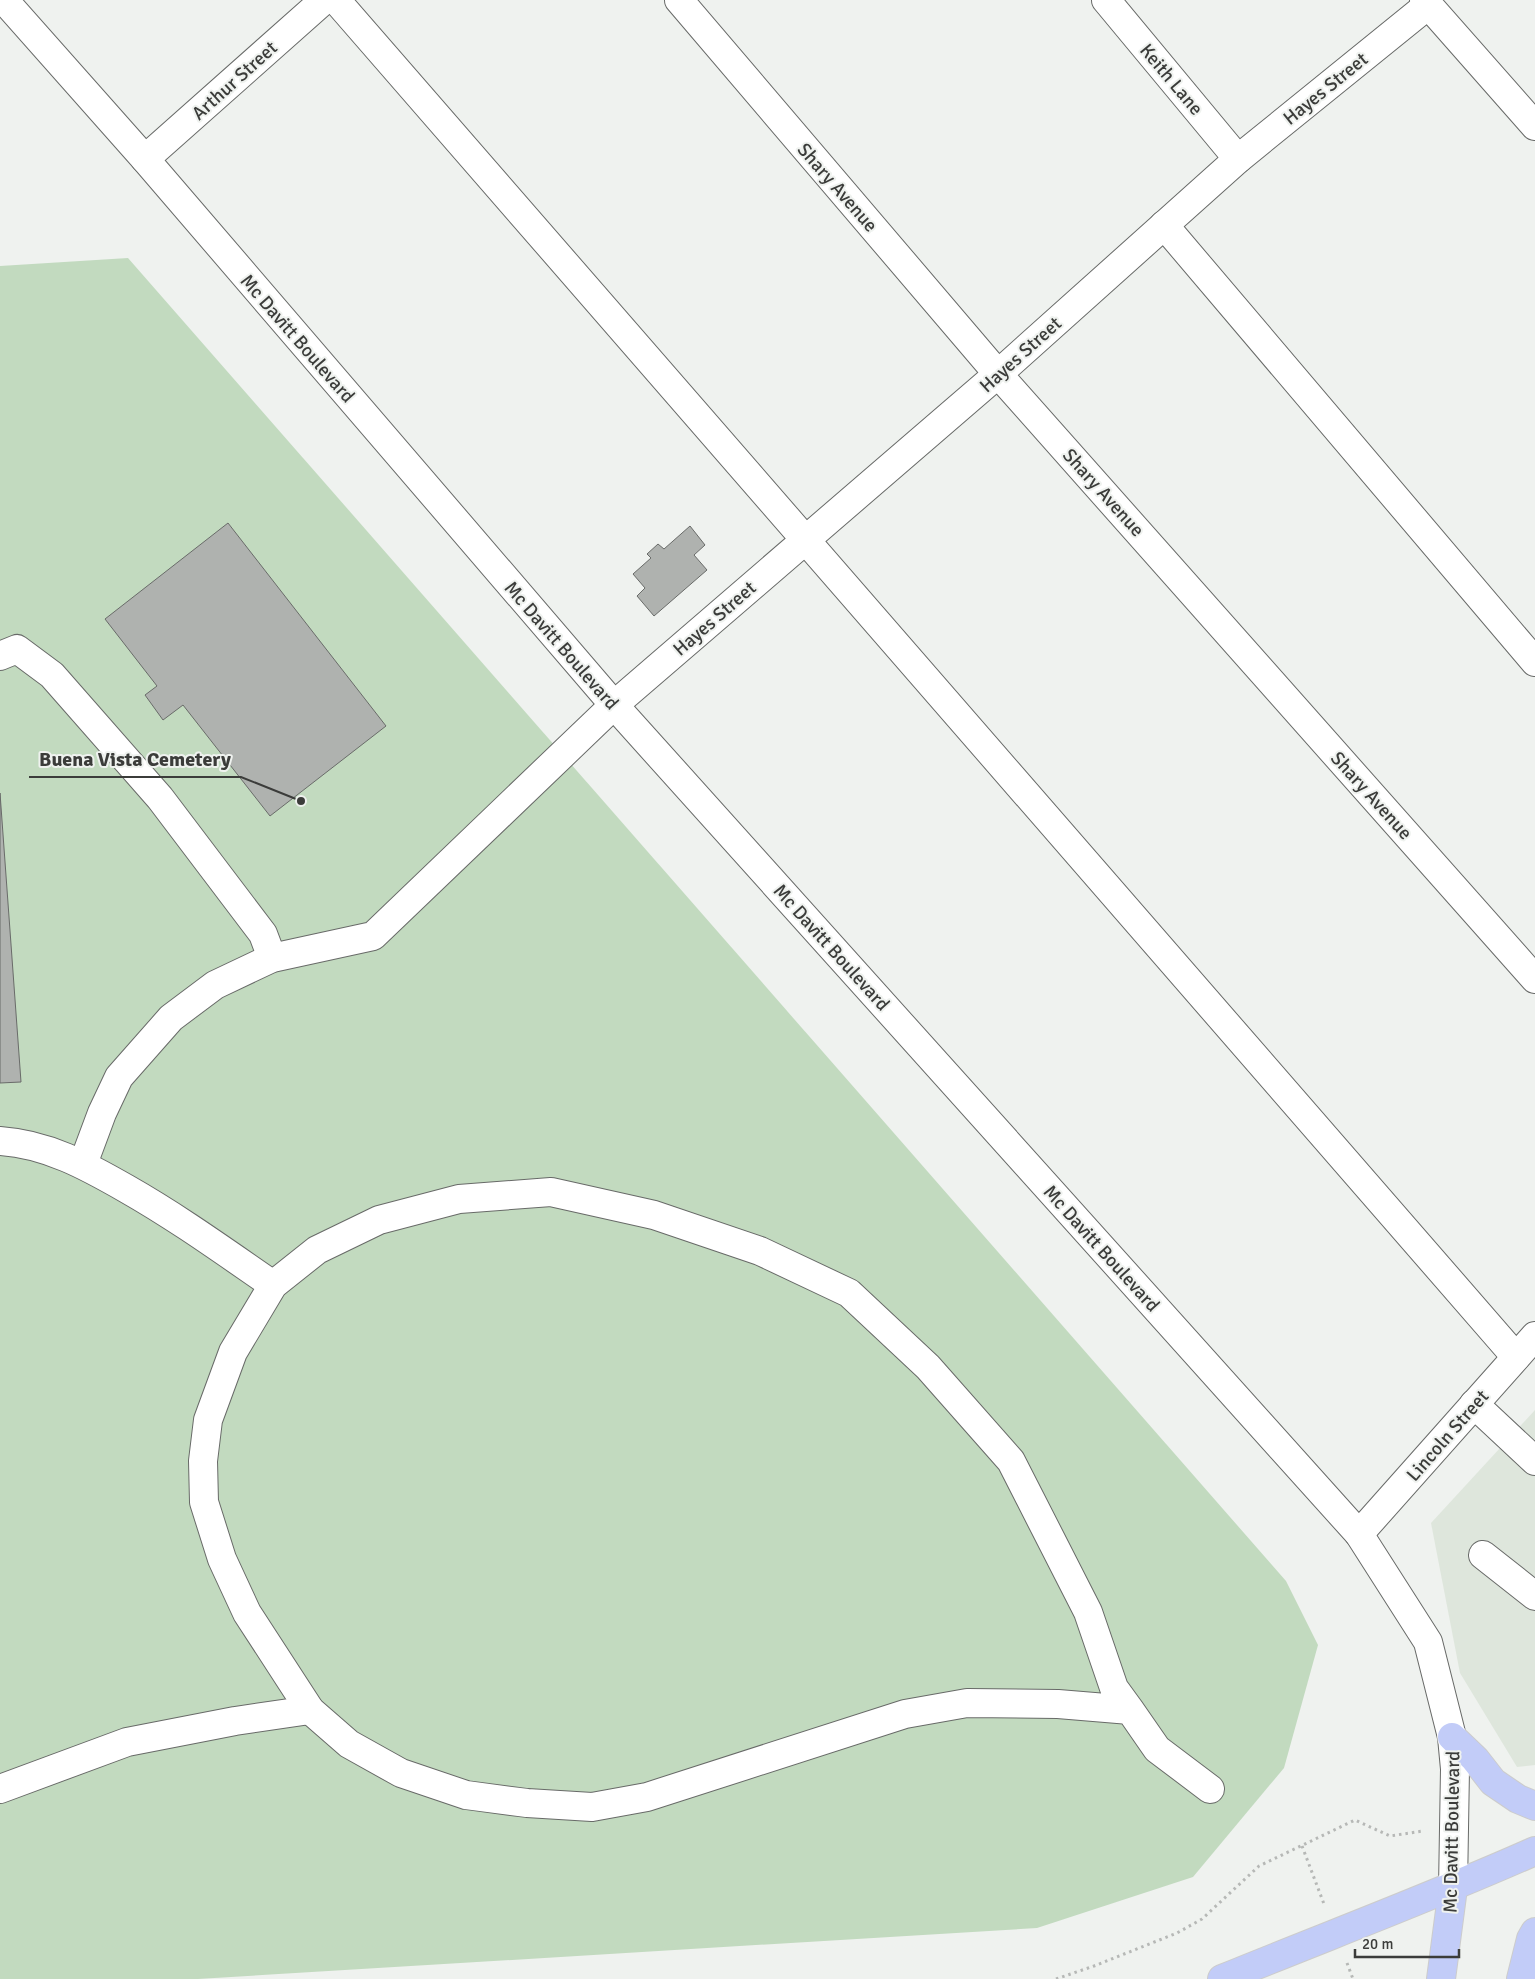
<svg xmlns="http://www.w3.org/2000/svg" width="1535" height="1979" font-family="Signika,sans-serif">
  <rect width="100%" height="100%" fill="#eff2ef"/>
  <polygon fill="#dee6dc" points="1535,1410 1535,1765 1517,1767 1460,1673 1431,1523"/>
  <polygon fill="#c2dabf" points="128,258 1286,1581 1318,1645 1284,1768 1193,1877 1037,1928 198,1979 0,1979 0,266"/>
  <g fill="#afb2af" stroke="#696b69">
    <polygon points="228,523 386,726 270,816 183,705 163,720 145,695 157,686 105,619"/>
    <polygon points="690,526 705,545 694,555 707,570 654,616 637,596 645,588 633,574 651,558 647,554 658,544 664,549"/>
    <polygon points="0,793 21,1082 0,1083"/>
  </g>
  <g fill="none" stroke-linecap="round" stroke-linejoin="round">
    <g stroke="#686a68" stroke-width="30">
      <g id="minor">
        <polyline points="4,0 145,159 614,705 1359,1534 1428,1642 1452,1737 1455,1769 1453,1888"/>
        <polyline points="336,0 1516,1357"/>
        <polyline points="679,0 998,374 1535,979"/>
        <polyline points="1106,0 1238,159"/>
        <polyline points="1424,0 1535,126"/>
        <polyline points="145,159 324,0"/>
        <polyline points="1164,225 1535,662"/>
        <polyline points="0,656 17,649 52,675 160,798 263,934 272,958"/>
        <path d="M0 1141C47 1144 87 1166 127 1189 178 1218 225 1252 273 1285"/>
        <polyline points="83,1164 102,1113 119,1077 171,1018 215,985 272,958 373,936 614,705 998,374 1238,159 1428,5"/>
        <polyline points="1474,1404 1535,1461"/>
        <polyline points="1359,1534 1535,1336"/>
        <polyline points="1483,1555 1535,1596"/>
        <polyline points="1130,1710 1058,1704 967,1703 905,1714 647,1797 592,1807 527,1803 466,1795 401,1773 349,1744 310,1710 247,1613 222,1559 204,1502 203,1461 208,1420 233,1352 273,1285 317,1250 379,1220 459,1199 551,1192 654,1215 760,1251 849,1293 928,1367 1011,1461 1088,1612 1114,1688 1130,1710 1157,1749 1210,1789"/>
        <polyline points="0,1789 127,1742 235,1721 310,1710"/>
      </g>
    </g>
    <g stroke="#ccc" stroke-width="30">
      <g id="major">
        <polyline points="1452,1737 1475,1759 1493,1782 1518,1799 1535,1806"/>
        <path d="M1222 1979C1327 1936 1432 1897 1535 1851"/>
        <polyline points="1441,1979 1453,1888"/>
        <polyline points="1521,1979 1531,1939 1535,1932"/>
      </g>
    </g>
    <g stroke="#b6b8b6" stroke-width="3" stroke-dasharray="2.5 4" stroke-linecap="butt">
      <polyline points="1302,1846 1324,1904"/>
      <polyline points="1347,1963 1353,1979"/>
      <polyline points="1056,1979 1094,1966 1177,1933 1202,1919 1259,1866 1355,1820 1390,1836 1423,1831"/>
    </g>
    <use href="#minor" stroke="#fff" stroke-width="28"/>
    <use href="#major" stroke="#c2ccf8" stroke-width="28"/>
  </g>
  <g text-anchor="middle" stroke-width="4" stroke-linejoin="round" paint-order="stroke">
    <g font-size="19" fill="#3b3c3a" stroke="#eff2ef">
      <text transform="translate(1172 79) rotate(50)" y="7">Keith Lane</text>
      <text transform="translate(234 80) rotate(-42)" y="7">Arthur Street</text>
      <text transform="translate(1325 88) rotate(-39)" y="7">Hayes Street</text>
      <text transform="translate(838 187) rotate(49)" y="7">Shary Avenue</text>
      <text transform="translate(298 338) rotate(49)" y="7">Mc Davitt Boulevard</text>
      <text transform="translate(1020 354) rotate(-42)" y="7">Hayes Street</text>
      <text transform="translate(1104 492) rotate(48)" y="7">Shary Avenue</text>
      <text transform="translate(714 618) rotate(-41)" y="7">Hayes Street</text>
      <text transform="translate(562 645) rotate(49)" y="7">Mc Davitt Boulevard</text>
      <text transform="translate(1372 795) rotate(48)" y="7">Shary Avenue</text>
      <text transform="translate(832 947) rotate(48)" y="7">Mc Davitt Boulevard</text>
      <text transform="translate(1102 1248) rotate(48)" y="7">Mc Davitt Boulevard</text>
      <text transform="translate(1447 1435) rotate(-49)" y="7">Lincoln Street</text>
      <text transform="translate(1451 1832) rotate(-89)" y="7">Mc Davitt Boulevard</text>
    </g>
  </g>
  <path fill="none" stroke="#3b3c3a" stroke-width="2" d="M301 801L241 777H29"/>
  <circle fill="#3b3c3a" stroke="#eff2ef" stroke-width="2" cx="301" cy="801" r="5"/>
  <g font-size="20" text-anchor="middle" font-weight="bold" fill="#3b3c3a" stroke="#eff2ef" stroke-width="4" stroke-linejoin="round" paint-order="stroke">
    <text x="135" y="766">Buena Vista Cemetery</text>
  </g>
  <path d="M1355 1949v8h104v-8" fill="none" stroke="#3b3c3a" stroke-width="2.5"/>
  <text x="1362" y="1949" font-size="15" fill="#3b3c3a" stroke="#eff2ef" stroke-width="4" paint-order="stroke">20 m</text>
</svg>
